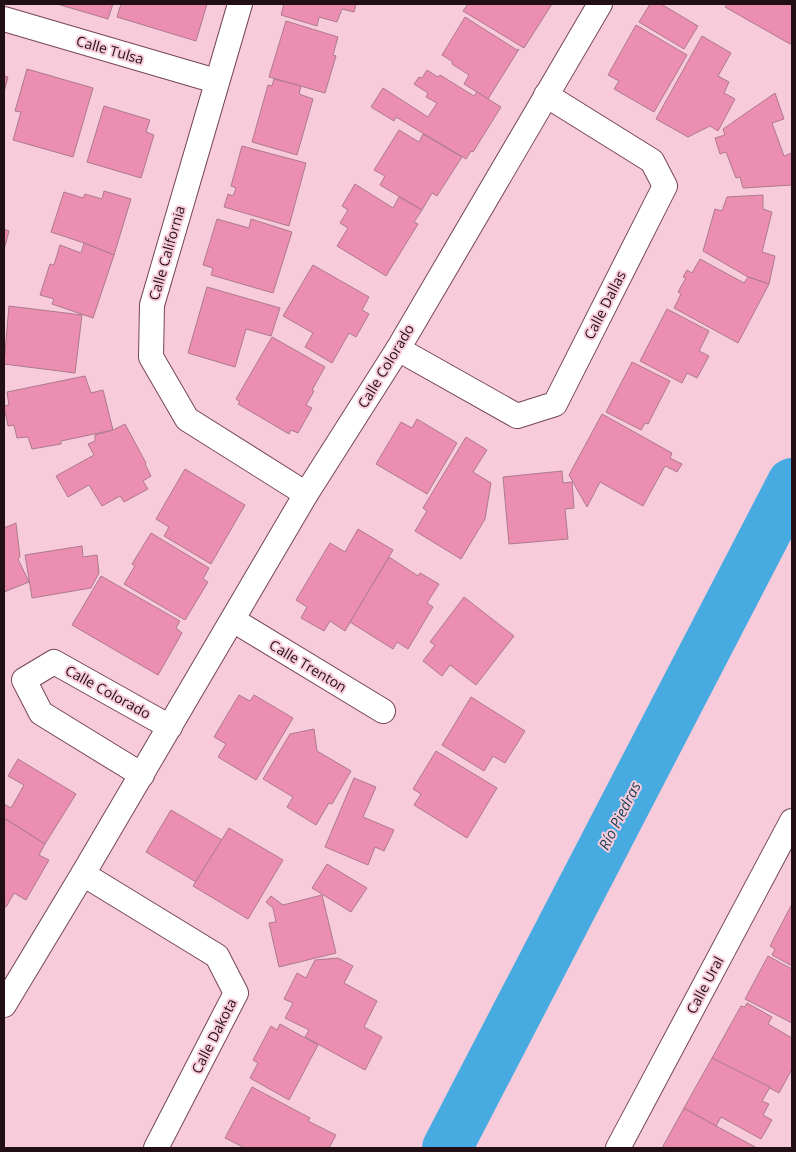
<svg xmlns="http://www.w3.org/2000/svg" width="796" height="1152" font-family="'Open Sans',sans-serif">
  <rect width="100%" height="100%" fill="#f8cbda"/>
  <g fill="none" stroke-linecap="round" stroke-linejoin="round">
    <polyline stroke="#47aae0" stroke-width="50" points="447,1148 792,483"/>
  </g>
  <g fill="#eb8eb1" stroke="#ad7a8c">
    <polygon points="57,4 113,4 108,19"/>
    <polygon points="121,4 207,4 196,41 117,17"/>
    <polygon points="284,4 356,4 354,12 342,9 337,22 319,17 317,26 281,15"/>
    <polygon points="468,4 552,4 524,48 463,11"/>
    <polygon points="650,4 661,4 698,26 684,49 639,22"/>
    <polygon points="727,4 792,4 792,41 790,44 725,7"/>
    <polygon points="465,17 517,50 519,49 488,99 464,84 469,75 452,64 453,62 442,55"/>
    <polygon points="286,21 338,37 333,55 336,56 325,93 269,77"/>
    <polygon points="636,25 687,55 654,112 614,89 619,81 608,75"/>
    <polygon points="702,36 731,53 718,76 729,82 724,93 735,99 718,131 710,126 688,137 656,119"/>
    <polygon points="27,69 93,88 73,157 13,140 21,112 15,111"/>
    <polygon points="427,70 438,77 440,75 474,96 477,92 501,107 473,152 471,151 466,159 396,117 394,121 371,107 383,88 428,117 437,103 426,97 428,93 414,84 419,77 422,78"/>
    <polygon points="4,76 8,77 4,92"/>
    <polygon points="274,79 301,86 299,94 313,99 297,155 252,142 268,85 272,86"/>
    <polygon points="775,93 784,119 772,123 784,156 792,153 792,185 743,188 740,177 736,178 726,152 720,154 715,138 725,135 723,129"/>
    <polygon points="104,106 150,120 146,132 154,135 141,178 87,162"/>
    <polygon points="399,130 419,142 423,134 462,157 437,196 432,193 422,210 380,185 385,176 374,170"/>
    <polygon points="242,146 306,163 289,226 224,207 228,194 233,196 236,188 231,186"/>
    <polygon points="355,184 393,208 399,197 422,210 414,222 418,224 386,276 337,246 348,228 340,223 348,210 342,206"/>
    <polygon points="104,191 131,199 114,255 84,243 51,232 64,192 83,198 85,194 102,199"/>
    <polygon points="763,195 763,209 772,212 762,252 775,256 769,284 748,277 703,251 715,209 722,211 727,197"/>
    <polygon points="217,219 249,228 251,219 292,232 273,293 211,275 213,268 203,265"/>
    <polygon points="4,229 9,231 4,250"/>
    <polygon points="84,243 114,255 93,318 52,304 54,299 40,295 50,264 54,265 60,245 81,253"/>
    <polygon points="700,259 744,283 748,277 769,284 738,343 674,308 681,294 678,292 686,278 683,277 687,270 692,273"/>
    <polygon points="313,265 369,297 362,310 369,314 356,337 349,333 332,363 305,347 313,333 283,316"/>
    <polygon points="207,287 280,308 271,336 246,329 235,367 188,353"/>
    <polygon points="9,306 82,315 75,373 4,364"/>
    <polygon points="667,309 709,331 699,351 709,356 697,378 687,373 682,383 640,361"/>
    <polygon points="272,337 325,367 312,390 314,391 306,405 312,408 298,433 291,430 289,434 238,404 240,402 236,399"/>
    <polygon points="632,362 670,381 648,424 645,423 641,430 606,412"/>
    <polygon points="85,376 91,393 103,390 113,430 61,441 61,444 32,449 28,437 17,438 14,425 8,426 4,406 9,405 7,392"/>
    <polygon points="602,414 672,453 670,458 682,464 677,472 665,466 643,506 600,482 587,507 569,475"/>
    <polygon points="417,419 457,443 427,494 376,464 401,422 412,428"/>
    <polygon points="125,424 146,463 145,464 151,476 143,481 148,489 124,502 120,496 102,506 89,485 68,497 56,476 94,455 88,444 95,441 95,435 113,430"/>
    <polygon points="466,437 487,450 473,472 491,483 485,519 461,559 415,531 427,511 423,508"/>
    <polygon points="185,469 245,505 211,564 164,536 169,527 156,519"/>
    <polygon points="562,471 563,483 572,482 574,508 565,509 568,539 509,544 503,477"/>
    <polygon points="16,523 20,557 18,559 29,582 4,592 4,528"/>
    <polygon points="358,529 393,550 345,631 330,621 324,631 301,618 307,607 296,600 330,543 345,552"/>
    <polygon points="151,533 209,568 203,579 208,582 185,620 124,584 135,566 132,564"/>
    <polygon points="82,546 83,557 97,555 99,573 91,588 32,598 25,555"/>
    <polygon points="389,557 418,576 420,573 439,584 427,603 433,607 408,649 397,642 393,649 350,622"/>
    <polygon points="101,576 180,621 176,628 182,633 158,675 72,625"/>
    <polygon points="464,597 514,636 476,685 450,665 442,676 423,661 435,645 430,642"/>
    <polygon points="239,695 250,701 254,695 293,718 256,780 218,757 226,744 214,737"/>
    <polygon points="471,697 525,731 505,763 493,756 484,771 442,745"/>
    <polygon points="314,729 317,751 351,771 332,804 329,803 316,825 287,807 293,797 263,779 290,734"/>
    <polygon points="436,751 497,788 467,838 414,805 421,794 413,789"/>
    <polygon points="18,759 76,794 45,844 4,818 4,804 11,808 24,785 8,776"/>
    <polygon points="354,778 376,787 363,817 394,830 384,851 375,847 368,865 325,847"/>
    <polygon points="171,810 222,840 196,882 146,852"/>
    <polygon points="4,818 45,844 39,855 49,860 26,900 14,893 6,907 4,906"/>
    <polygon points="229,828 283,860 248,919 193,886"/>
    <polygon points="327,864 367,888 351,912 312,888"/>
    <polygon points="322,895 336,953 279,967 269,923 276,922 273,908 266,902 271,896 283,905"/>
    <polygon points="792,904 792,966 772,955 775,949 770,946"/>
    <polygon points="768,956 792,969 792,1023 745,999"/>
    <polygon points="338,958 353,966 344,983 377,1001 364,1027 382,1037 365,1070 305,1037 309,1030 285,1018 293,1003 284,999 297,973 306,978 315,960"/>
    <polygon points="747,1003 772,1017 768,1024 792,1038 792,1069 779,1093 712,1058 741,1006 745,1007"/>
    <polygon points="280,1024 318,1045 289,1100 250,1078 258,1063 253,1060 271,1026 277,1030"/>
    <polygon points="712,1058 770,1087 762,1101 769,1104 763,1115 772,1120 761,1139 721,1117 716,1126 684,1108"/>
    <polygon points="252,1087 310,1118 308,1121 336,1135 329,1148 245,1148 225,1138"/>
    <polygon points="684,1108 716,1126 757,1148 662,1148"/>
  </g>
  <g fill="none" stroke-linecap="round" stroke-linejoin="round">
    <g stroke="#754658" stroke-width="26">
      <g id="street">
        <polyline points="240,4 152,305 151,357 187,419 306,494"/>
        <polyline points="4,19 216,81"/>
        <polyline points="398,349 517,416 555,404 665,186 652,161 546,95"/>
        <polyline points="233,620 383,711"/>
        <polyline points="142,775 41,713 24,680 54,662 170,727"/>
        <polyline points="83,874 217,956 236,993 156,1148"/>
        <polyline points="4,1005 83,874 306,494 398,349 600,4"/>
        <polyline points="618,1148 792,821"/>
      </g>
    </g>
    <use href="#street" stroke="#fff" stroke-width="24"/>
  </g>
  <g text-anchor="middle" stroke-width="4" stroke-linejoin="round" paint-order="stroke">
    <g font-size="14" fill="#220f16" stroke="#f8cbda">
      <text transform="translate(110 50) rotate(16)" y="5">Calle Tulsa</text>
      <text transform="translate(167 253) rotate(-74)" y="5">Calle California</text>
      <text transform="translate(605 305) rotate(-63)" y="5">Calle Dallas</text>
      <text transform="translate(386 366) rotate(-59)" y="5">Calle Colorado</text>
      <text transform="translate(308 666) rotate(31)" y="5">Calle Trenton</text>
      <text transform="translate(108 692) rotate(29)" y="5">Calle Colorado</text>
      <text transform="translate(705 985) rotate(-62)" y="5">Calle Ural</text>
      <text transform="translate(214 1036) rotate(-63)" y="5">Calle Dakota</text>
    </g>
    <g font-size="15" font-style="italic" fill="#153f55" stroke="#f8cbda">
      <text transform="translate(620 816) rotate(-63)" y="5">Río Piedras</text>
    </g>
  </g>
  <rect width="796" height="1152" fill="none" stroke="#220f16" stroke-width="10"/>
</svg>
